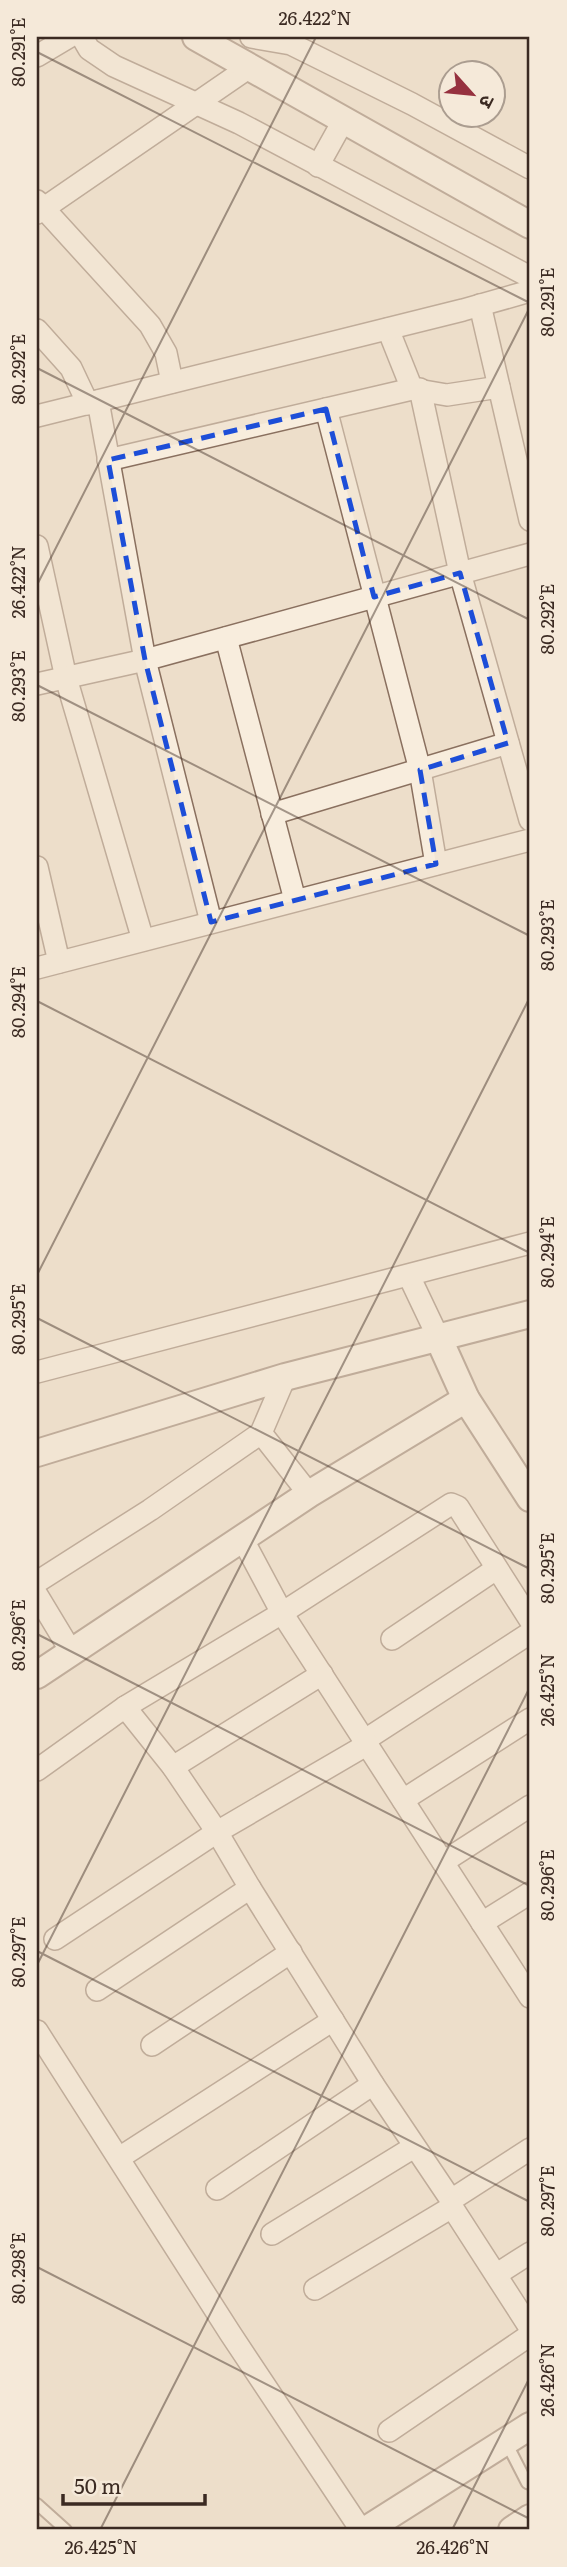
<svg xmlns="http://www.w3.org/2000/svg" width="567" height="2567" font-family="Literata,'Noto Sans Devanagari',serif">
  <rect width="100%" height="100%" fill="#eddeca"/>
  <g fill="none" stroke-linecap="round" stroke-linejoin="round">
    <g stroke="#8a705f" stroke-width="14">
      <g id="service">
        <polyline points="506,2442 527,2483 530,2484"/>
        <polyline points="37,2504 66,2530"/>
      </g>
    </g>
    <g stroke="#8a705f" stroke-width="24">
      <g id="minor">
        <polyline points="82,37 89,49 114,66 239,123 530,277"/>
        <polyline points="251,37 291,44 412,104 530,168"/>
        <polyline points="37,56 69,37"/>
        <polyline points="318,166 343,121"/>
        <polyline points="37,201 150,325 166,353 172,382"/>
        <polyline points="37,213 248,68"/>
        <polyline points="480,305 530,520"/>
        <polyline points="388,329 412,389"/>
        <polyline points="37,330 71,368 88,404"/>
        <polyline points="420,389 460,573 530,820"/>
        <polyline points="98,401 145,660 211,922"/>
        <polyline points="326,409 420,770 436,864"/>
        <polyline points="37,416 463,310 530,291"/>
        <polyline points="108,460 412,389 447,395 499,387"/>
        <polyline points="37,546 66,678 143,940"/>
        <polyline points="226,638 295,900"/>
        <polyline points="37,684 145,660 530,554"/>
        <polyline points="272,814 508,743"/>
        <polyline points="37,867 59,962"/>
        <polyline points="37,968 530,840"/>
        <polyline points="409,1276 438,1337"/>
        <polyline points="37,1372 530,1243"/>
        <polyline points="261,1433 309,1494"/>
        <polyline points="242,1538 282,1613 530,1997"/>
        <polyline points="37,1582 150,1510 261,1433 285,1377"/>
        <polyline points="37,1595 72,1653"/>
        <polyline points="392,1639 496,1569"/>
        <polyline points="125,1707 173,1767 217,1832 250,1888 373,2084 451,2200 452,2207 530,2328"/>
        <polyline points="365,1740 530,1633"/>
        <polyline points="173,1767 322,1674"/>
        <polyline points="37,1770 125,1707 282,1613 451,1504 458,1507 530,1620"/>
        <polyline points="403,1800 530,1719"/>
        <polyline points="443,1862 530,1806"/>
        <polyline points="482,1923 530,1893"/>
        <polyline points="55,1939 217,1832 368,1744"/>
        <polyline points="97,1990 250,1888"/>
        <polyline points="37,2031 230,2333 361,2530"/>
        <polyline points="152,2045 291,1952"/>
        <polyline points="119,2158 333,2020"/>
        <polyline points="217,2189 373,2084"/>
        <polyline points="451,2200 530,2149"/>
        <polyline points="272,2234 414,2147"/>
        <polyline points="497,2274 530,2253"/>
        <polyline points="315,2289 452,2207"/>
        <polyline points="389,2431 530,2335"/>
      </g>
    </g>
    <g stroke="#8a705f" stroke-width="30">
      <g id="tertiary">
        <polyline points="196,37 530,225"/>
        <polyline points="438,1337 466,1399 530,1498"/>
        <polyline points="37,1453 285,1377 530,1314"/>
        <polyline points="37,1675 309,1494 466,1399"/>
        <polyline points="366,2530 530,2426"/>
        <polyline points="512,2530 530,2518"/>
      </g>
    </g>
    <use href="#service" stroke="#f8eddd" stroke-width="10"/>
    <use href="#minor" stroke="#f8eddd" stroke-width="21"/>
    <use href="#tertiary" stroke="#f8eddd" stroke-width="26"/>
  </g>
  <path d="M0 0H567V2567H0ZM326 409 374 597 460 573 508 743 420 770 436 864 211 922 145 660 108 460Z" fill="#eddeca" fill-opacity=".55" fill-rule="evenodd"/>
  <path fill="none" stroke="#1d4ed8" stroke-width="5" stroke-dasharray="14 9" stroke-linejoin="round" d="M326 409 374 597 460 573 508 743 420 770 436 864 211 922 145 660 108 460Z"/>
  <path fill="none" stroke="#3b2a22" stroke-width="2" stroke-opacity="0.45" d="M37 52 530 303M37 368 530 620M37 585 316 37M37 685 530 936M37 1001 530 1253M37 1275 530 307M37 1318 530 1569M37 1634 530 1886M37 1951 530 2202M37 1965 530 997M37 2267 530 2519M100 2530 530 1687M452 2530 530 2377"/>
  <rect width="567" height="2567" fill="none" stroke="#f5e9d9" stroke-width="77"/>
  <g transform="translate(472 94) rotate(117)"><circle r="33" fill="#f5e9d9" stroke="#ab9d90" stroke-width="2"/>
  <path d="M0-5L12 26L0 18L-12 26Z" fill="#96313f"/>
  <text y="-10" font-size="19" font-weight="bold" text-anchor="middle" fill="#3b2a22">उ</text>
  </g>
  <path d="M63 2494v10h142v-10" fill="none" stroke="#3b2a22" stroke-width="3.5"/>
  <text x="74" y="2494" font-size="21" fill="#3b2a22" stroke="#f5e9d9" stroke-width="5" paint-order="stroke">50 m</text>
  <rect x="38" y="38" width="490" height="2490" fill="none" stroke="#3b2a22" stroke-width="2.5"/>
  <g font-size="18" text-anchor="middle" fill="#3b2a22">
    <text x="315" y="25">26.422°N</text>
    <text transform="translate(19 52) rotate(-90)" y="6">80.291°E</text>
    <text transform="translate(548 302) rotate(-90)" y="6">80.291°E</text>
    <text transform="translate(19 369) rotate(-90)" y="6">80.292°E</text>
    <text transform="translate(19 582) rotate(-90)" y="6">26.422°N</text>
    <text transform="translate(548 619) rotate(-90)" y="6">80.292°E</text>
    <text transform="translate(19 686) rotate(-90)" y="6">80.293°E</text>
    <text transform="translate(548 935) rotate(-90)" y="6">80.293°E</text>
    <text transform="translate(19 1002) rotate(-90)" y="6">80.294°E</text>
    <text transform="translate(548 1252) rotate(-90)" y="6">80.294°E</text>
    <text transform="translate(19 1319) rotate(-90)" y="6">80.295°E</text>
    <text transform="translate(548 1568) rotate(-90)" y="6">80.295°E</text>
    <text transform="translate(19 1635) rotate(-90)" y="6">80.296°E</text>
    <text transform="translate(548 1690) rotate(-90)" y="6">26.425°N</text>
    <text transform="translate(548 1885) rotate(-90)" y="6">80.296°E</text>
    <text transform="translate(19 1952) rotate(-90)" y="6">80.297°E</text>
    <text transform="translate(548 2201) rotate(-90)" y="6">80.297°E</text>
    <text transform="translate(19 2268) rotate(-90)" y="6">80.298°E</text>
    <text transform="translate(548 2380) rotate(-90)" y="6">26.426°N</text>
    <text x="101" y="2554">26.425°N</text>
    <text x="453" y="2554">26.426°N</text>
  </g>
</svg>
